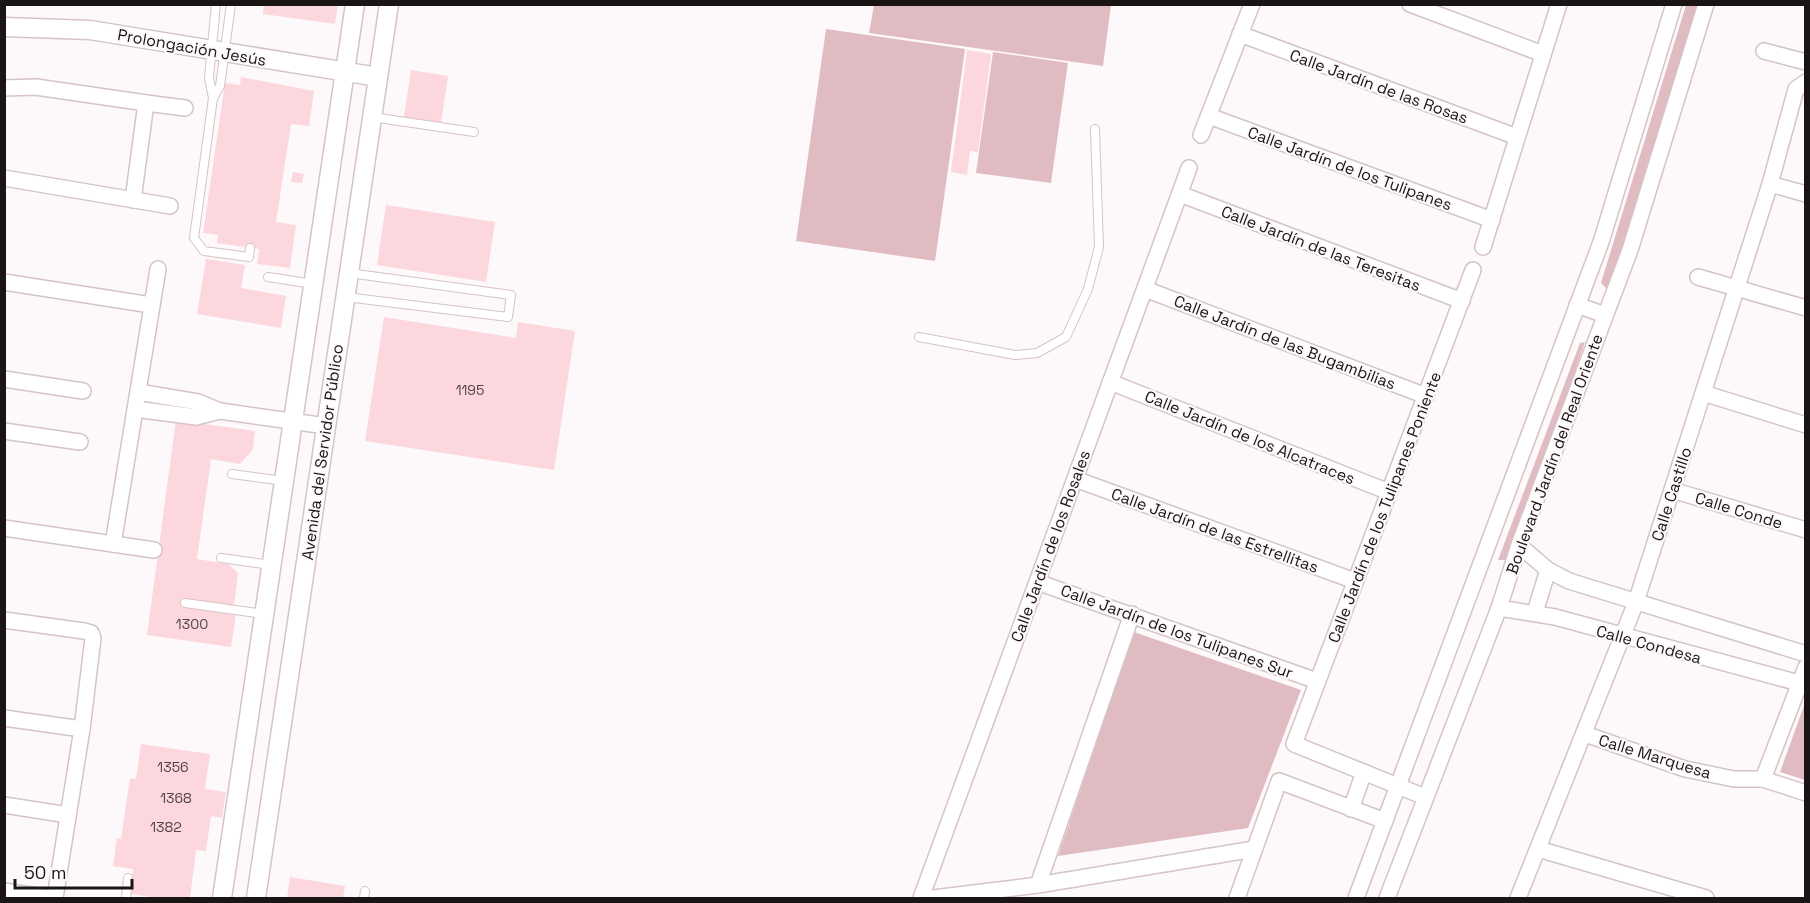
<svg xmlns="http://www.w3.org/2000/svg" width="1810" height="903" font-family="'Space Grotesk',sans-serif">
  <rect width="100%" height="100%" fill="#fdf9fa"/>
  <g fill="#e1bbc2">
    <polygon points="874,5 1111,5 1103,66 869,33"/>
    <polygon points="1686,5 1700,5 1614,284 1607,289 1601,283"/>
    <polygon points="826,29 965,49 935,261 796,241"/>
    <polygon points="993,52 1068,63 1051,183 976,173"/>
    <polygon points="1585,342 1511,560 1498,560 1580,343"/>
    <polygon points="1134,632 1301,690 1248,828 1058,856"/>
    <polygon points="1805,703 1805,780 1780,772"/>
  </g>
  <g fill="#fcd7dd">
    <polygon points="264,4 338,4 335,24 263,14"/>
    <polygon points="967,50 991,54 978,152 970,151 967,175 951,172"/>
    <polygon points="411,70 448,76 441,123 404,117"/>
    <polygon points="241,77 314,91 309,126 291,124 276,222 296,225 290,268 257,264 259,249 217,243 218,235 203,233 225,83 240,85"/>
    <polygon points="293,172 304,174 302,183 291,182"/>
    <polygon points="386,205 495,222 486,282 377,265"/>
    <polygon points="206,259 245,265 241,288 286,296 281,328 197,314"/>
    <polygon points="384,317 516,338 518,322 575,331 554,470 365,441"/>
    <polygon points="176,420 255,431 253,449 240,464 211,459 197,559 228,564 238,573 234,606 182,599 181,605 236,613 231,647 147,635"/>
    <polygon points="141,744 210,754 205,789 226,792 222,818 211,816 206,851 196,850 190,898 160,898 129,894 133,869 113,866 117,838 121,839 130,778 136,779"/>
    <polygon points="290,877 345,886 343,898 287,898"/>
  </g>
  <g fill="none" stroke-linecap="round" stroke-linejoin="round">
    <g stroke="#d5c3c6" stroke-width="10">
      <g id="service">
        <polyline points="231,4 220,86 213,98 194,238 204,251 249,257 250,248"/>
        <polyline points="213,98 209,78 216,4"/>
        <polyline points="372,117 474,132"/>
        <polyline points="268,277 313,284"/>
        <polyline points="346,297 508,317 511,295 349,273"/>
        <polyline points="919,337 1015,355 1037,353 1066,337 1088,289 1099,247 1095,129"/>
        <polyline points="232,474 284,481"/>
        <polyline points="221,558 271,565"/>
        <polyline points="185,603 264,614"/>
        <polyline points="126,898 128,878"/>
        <polyline points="364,898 365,891"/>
      </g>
    </g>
    <g stroke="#d5c3c6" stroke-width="18">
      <g id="minor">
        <polyline points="1410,4 1543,54"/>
        <polyline points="1240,34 1517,137"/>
        <polyline points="1764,51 1806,62"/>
        <polyline points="4,88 36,87 146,103 133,200"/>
        <polyline points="146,103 185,108"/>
        <polyline points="1209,116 1492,220"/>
        <polyline points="1201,135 1252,4"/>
        <polyline points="4,178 170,206"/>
        <polyline points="1770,184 1806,194"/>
        <polyline points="1180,194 1462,301"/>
        <polyline points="1483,247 1559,4"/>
        <polyline points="1698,277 1806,308"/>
        <polyline points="4,282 151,305"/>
        <polyline points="1145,289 1426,396"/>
        <polyline points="1577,305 1605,315"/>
        <polyline points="4,379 83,391"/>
        <polyline points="1110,382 1389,492"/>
        <polyline points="138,392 198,402 220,411 326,426"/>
        <polyline points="1703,393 1806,425"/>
        <polyline points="135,409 196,417 220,411"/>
        <polyline points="4,431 80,442"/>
        <polyline points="1075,479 1355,581"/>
        <polyline points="1672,490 1806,530"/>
        <polyline points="4,528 154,550"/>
        <polyline points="113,544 158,269"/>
        <polyline points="1519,545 1548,570 1569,581 1806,654"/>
        <polyline points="1037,582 1317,681"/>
        <polyline points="1499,608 1555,617 1799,683"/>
        <polyline points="1535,612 1548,570"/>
        <polyline points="4,620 84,631 91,633 93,638 82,729 55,898"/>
        <polyline points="4,718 82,729"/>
        <polyline points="1585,734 1685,769 1734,779 1763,779 1806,793"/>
        <polyline points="1763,779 1806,667"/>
        <polyline points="1425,797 1294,744 1473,270"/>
        <polyline points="4,805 68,815"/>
        <polyline points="1351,809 1364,772"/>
        <polyline points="1538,849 1706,898"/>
        <polyline points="1038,885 1132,614"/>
        <polyline points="4,891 50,898"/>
        <polyline points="921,898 1189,168"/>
        <polyline points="933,898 1038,885 1254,849"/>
        <polyline points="1237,898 1279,781 1385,821"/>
        <polyline points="1356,898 1601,242 1674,4"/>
        <polyline points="1387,898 1499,608 1519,545 1630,250 1706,4"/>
        <polyline points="1518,898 1636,602 1770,184 1796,89 1806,82"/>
      </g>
    </g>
    <g stroke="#d5c3c6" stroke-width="21">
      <g id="tertiary">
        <polyline points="4,27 90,30 378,77"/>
        <polyline points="222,898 355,4"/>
        <polyline points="256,898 389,4"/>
      </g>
    </g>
    <use href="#service" stroke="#fff" stroke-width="8"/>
    <use href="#minor" stroke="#fff" stroke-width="15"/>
    <use href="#tertiary" stroke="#fff" stroke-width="18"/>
  </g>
  <g text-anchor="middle" stroke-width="4.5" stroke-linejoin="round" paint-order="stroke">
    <g font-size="14" fill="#524547">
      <text x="470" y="395">1195</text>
      <text x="192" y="629">1300</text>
      <text x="173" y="772">1356</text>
      <text x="176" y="803">1368</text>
      <text x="166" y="832">1382</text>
    </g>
    <g font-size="16" fill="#1a1415" stroke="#fdf9fa">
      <text transform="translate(192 47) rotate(10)" y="6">Prolongación Jesús</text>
      <text transform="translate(1379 86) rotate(20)" y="6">Calle Jardín de las Rosas</text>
      <text transform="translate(1350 168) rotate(20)" y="6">Calle Jardín de los Tulipanes</text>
      <text transform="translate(1321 248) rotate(21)" y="6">Calle Jardín de las Teresitas</text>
      <text transform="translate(1285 342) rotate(21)" y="6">Calle Jardín de las Bugambilias</text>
      <text transform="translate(1250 437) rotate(22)" y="6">Calle Jardín de los Alcatraces</text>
      <text transform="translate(322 452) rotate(-82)" y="6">Avenida del Servidor Público</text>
      <text transform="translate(1554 454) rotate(-70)" y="6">Boulevard Jardín del Real Oriente</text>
      <text transform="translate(1671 494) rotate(-72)" y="6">Calle Castillo</text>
      <text transform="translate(1384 507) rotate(-69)" y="6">Calle Jardín de los Tulipanes Poniente</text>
      <text transform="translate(1739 510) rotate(17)" y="6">Calle Conde</text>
      <text transform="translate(1215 530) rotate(20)" y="6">Calle Jardín de las Estrellitas</text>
      <text transform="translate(1050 546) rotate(-70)" y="6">Calle Jardín de los Rosales</text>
      <text transform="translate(1177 631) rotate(20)" y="6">Calle Jardín de los Tulipanes Sur</text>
      <text transform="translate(1649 644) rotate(15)" y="6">Calle Condesa</text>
      <text transform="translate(1655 756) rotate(17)" y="6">Calle Marquesa</text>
    </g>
  </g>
  <rect width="1810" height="903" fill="none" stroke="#1a1415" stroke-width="12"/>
  <path d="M15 879v9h117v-9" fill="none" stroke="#1a1415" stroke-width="3"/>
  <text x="24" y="879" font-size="18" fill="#1a1415" stroke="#fdf9fa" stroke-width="4.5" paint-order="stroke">50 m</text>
</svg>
